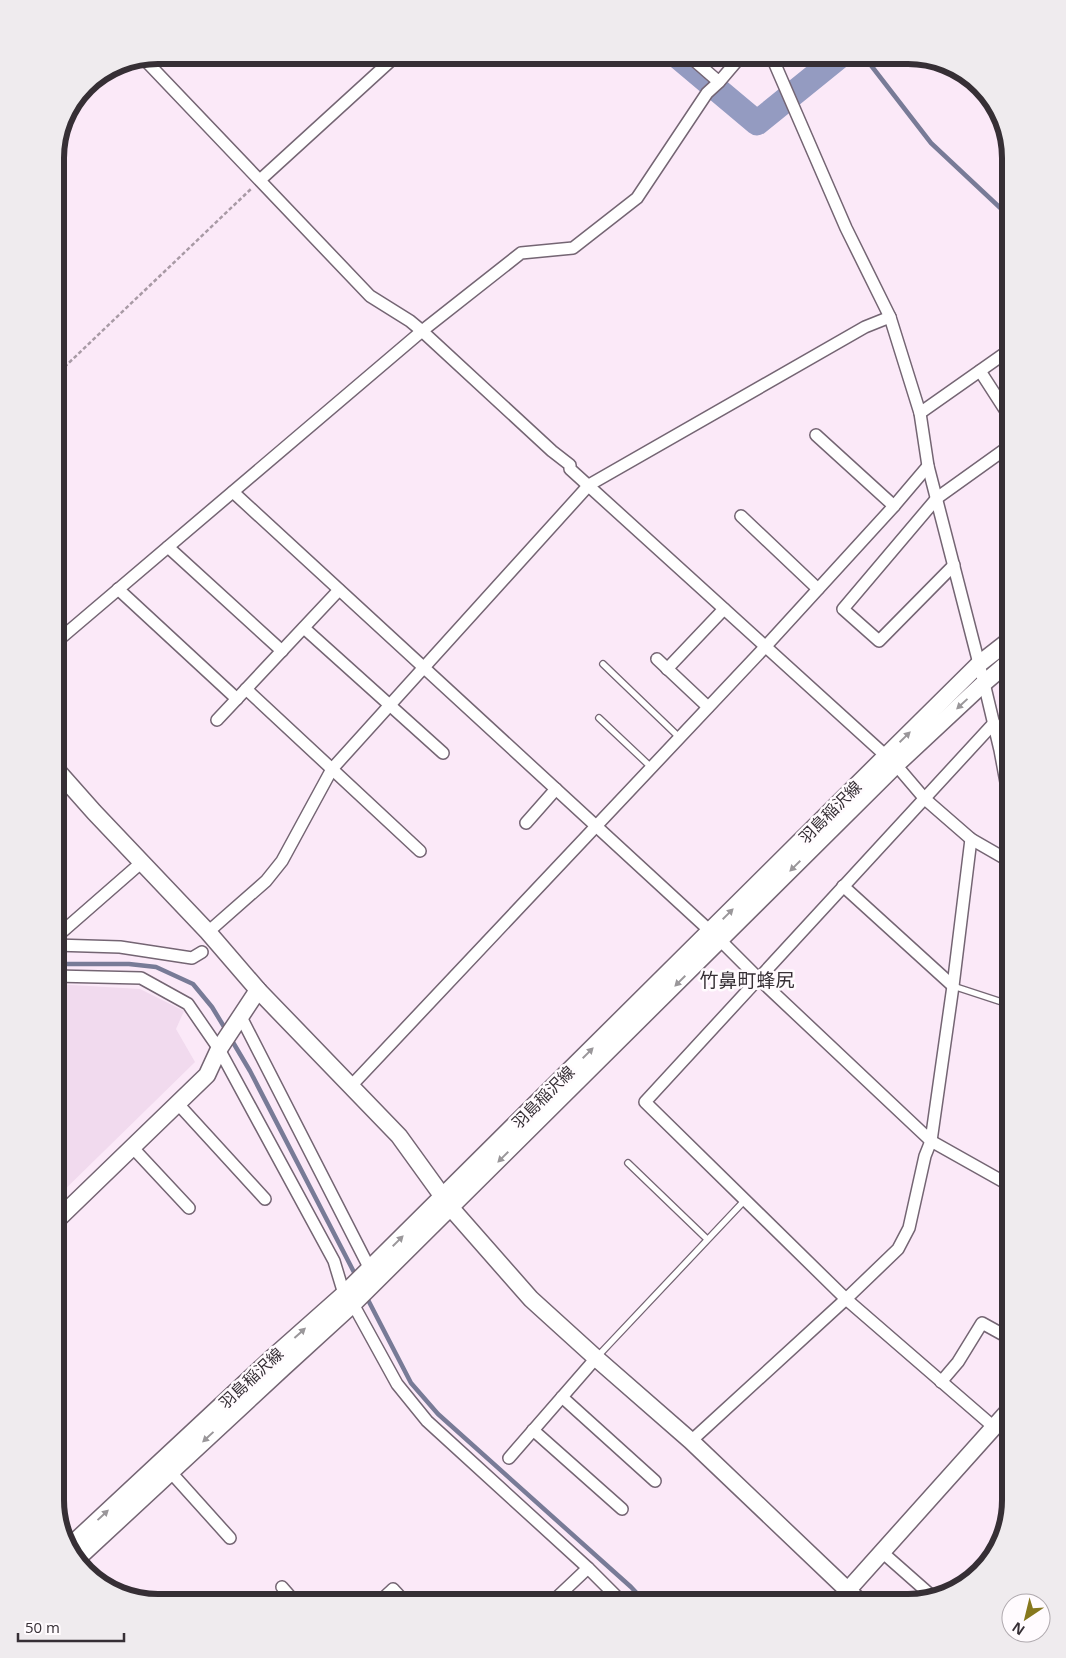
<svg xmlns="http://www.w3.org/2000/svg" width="1066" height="1658" font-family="'Open Sans','Noto Sans JP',sans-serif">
  <rect width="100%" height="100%" fill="#fbe9f8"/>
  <polygon fill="#f1daee" points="55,984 140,989 184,1011 176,1029 195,1062 55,1199"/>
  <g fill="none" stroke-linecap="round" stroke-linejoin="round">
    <g stroke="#787b97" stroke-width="4.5">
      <polyline points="863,55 931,143 1011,218"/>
      <polyline points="55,964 129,964 156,967 193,984 212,1007 226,1030"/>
      <polyline points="231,1039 250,1071 357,1278"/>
      <polyline points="366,1296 411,1383 438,1414 631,1587 646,1603"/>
    </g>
    <polyline stroke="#949bc1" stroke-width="25" points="676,55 757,123 841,55"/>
    <g stroke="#746573" stroke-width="8">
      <g id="lane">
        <polyline points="603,664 680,738"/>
        <polyline points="599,718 652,768"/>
        <polyline points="953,986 1011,1005"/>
        <polyline points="628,1163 707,1239"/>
        <polyline points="597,1357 745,1200"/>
      </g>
    </g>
    <g stroke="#746573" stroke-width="14">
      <g id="street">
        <polyline points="688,55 719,82 742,55"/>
        <polyline points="771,55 846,228 890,317 920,413 928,466 984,683 1000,750 1011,809"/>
        <polyline points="143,58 370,296 410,321 422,331 552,451 570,465 570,469 896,765 925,799 971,839 1011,862"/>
        <polyline points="260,180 397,55"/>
        <polyline points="980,371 1011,419"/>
        <polyline points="920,413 1011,349"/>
        <polyline points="816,435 894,506"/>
        <polyline points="233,492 721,941 758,978 931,1141 1011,1186"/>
        <polyline points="741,516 818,589"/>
        <polyline points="168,547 282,651"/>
        <polyline points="954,565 879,641 843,609 937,498 1011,445"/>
        <polyline points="118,589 237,699"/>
        <polyline points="304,628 443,753"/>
        <polyline points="55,643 422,331 521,253 573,248 637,198 707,93 719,82"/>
        <polyline points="657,659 708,707"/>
        <polyline points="667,669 724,609"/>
        <polyline points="246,689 420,851"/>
        <polyline points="217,720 339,590"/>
        <polyline points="994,723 645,1102 846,1299 995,1428"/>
        <polyline points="995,731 1011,723"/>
        <polyline points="526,823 556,789"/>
        <polyline points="843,886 953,986"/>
        <polyline points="208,932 266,881 282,861 332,769 589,485 865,327 890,317"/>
        <polyline points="55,938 142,862"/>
        <polyline points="55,945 120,947 192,958 202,952"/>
        <polyline points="55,976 141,978 188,1004 219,1049 334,1261 344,1294 353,1304 397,1384 427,1421 588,1568 623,1603"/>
        <polyline points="241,1017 372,1273"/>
        <polyline points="351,1086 766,646 894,506 928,466"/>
        <polyline points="179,1105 265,1199"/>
        <polyline points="133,1148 189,1208"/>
        <polyline points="941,1382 958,1362 982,1323 1011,1339"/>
        <polyline points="562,1397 655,1481"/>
        <polyline points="533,1430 622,1509"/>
        <polyline points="691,1441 846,1299 898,1249 909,1228 925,1156 931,1141 953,986 971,839"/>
        <polyline points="509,1458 596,1358"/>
        <polyline points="167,1468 230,1538"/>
        <polyline points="882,1552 933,1597"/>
        <polyline points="282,1587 296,1603"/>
        <polyline points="378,1603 393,1589 406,1603"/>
        <polyline points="551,1603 588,1568"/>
        <polyline points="836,1603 848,1590"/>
      </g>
    </g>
    <g stroke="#746573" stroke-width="19">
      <g id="secondary">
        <polyline points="55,768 94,812 208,932 258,990 399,1136 451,1208 531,1299 596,1358 691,1441 861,1603"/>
        <polyline points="55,1222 207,1075 219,1049 258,990"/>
        <polyline points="68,1548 273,1357 344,1294 886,756 979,664 1011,639"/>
        <polyline points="77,1559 283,1368 353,1304 896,765 984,683 1011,660"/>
        <polyline points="848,1590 1011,1408"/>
      </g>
    </g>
    <polyline stroke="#a89aa5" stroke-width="2.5" stroke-dasharray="4 2.5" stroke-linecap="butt" points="55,376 252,188"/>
    <use href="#lane" stroke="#fff" stroke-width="5.5"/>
    <use href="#street" stroke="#fff" stroke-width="11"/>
    <use href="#secondary" stroke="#fff" stroke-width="16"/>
  </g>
  <defs><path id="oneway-solid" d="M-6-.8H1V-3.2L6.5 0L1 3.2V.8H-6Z" transform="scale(1.25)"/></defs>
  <g fill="#9a979a">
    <use href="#oneway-solid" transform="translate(962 704) rotate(137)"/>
    <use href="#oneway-solid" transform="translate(905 737) rotate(-44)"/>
    <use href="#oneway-solid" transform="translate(795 866) rotate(135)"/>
    <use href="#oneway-solid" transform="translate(728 914) rotate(-45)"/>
    <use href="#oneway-solid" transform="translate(680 981) rotate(135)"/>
    <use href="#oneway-solid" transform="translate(588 1053) rotate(-45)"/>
    <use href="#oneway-solid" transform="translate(503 1157) rotate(135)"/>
    <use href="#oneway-solid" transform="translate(398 1241) rotate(-45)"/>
    <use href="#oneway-solid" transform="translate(300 1333) rotate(-42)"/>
    <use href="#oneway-solid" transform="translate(208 1437) rotate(137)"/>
    <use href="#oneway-solid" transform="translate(103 1515) rotate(-43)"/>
  </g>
  <g text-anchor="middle" stroke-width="5" stroke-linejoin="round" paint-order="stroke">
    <g font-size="16" fill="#362f35" stroke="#fffbfe">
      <text transform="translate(830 812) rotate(-45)" y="6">羽島稲沢線</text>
      <text transform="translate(543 1097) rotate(-45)" y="6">羽島稲沢線</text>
      <text transform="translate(251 1378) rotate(-43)" y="6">羽島稲沢線</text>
    </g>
    <g font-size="19" fill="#362f35" stroke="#fffbfe">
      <text x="747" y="987">竹鼻町蜂尻</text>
    </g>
  </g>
  <path d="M0 0H1066V1658H0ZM158 64H908A94 94 0 0 1 1002 158V1500A94 94 0 0 1 908 1594H158A94 94 0 0 1 64 1500V158A94 94 0 0 1 158 64Z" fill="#efebee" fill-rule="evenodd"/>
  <path fill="none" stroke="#362f35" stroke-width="6" d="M158 64H908A94 94 0 0 1 1002 158V1500A94 94 0 0 1 908 1594H158A94 94 0 0 1 64 1500V158A94 94 0 0 1 158 64Z"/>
  <g transform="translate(1026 1618) rotate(215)"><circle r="24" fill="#fffbfe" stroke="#afa9ae"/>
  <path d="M0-4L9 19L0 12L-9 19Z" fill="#86781d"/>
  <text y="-8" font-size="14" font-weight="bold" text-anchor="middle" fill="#362f35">N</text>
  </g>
  <path d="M18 1633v8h106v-8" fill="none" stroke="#362f35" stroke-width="2.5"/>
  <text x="25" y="1633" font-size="15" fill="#362f35" stroke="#fffbfe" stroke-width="4" paint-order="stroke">50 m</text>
</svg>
